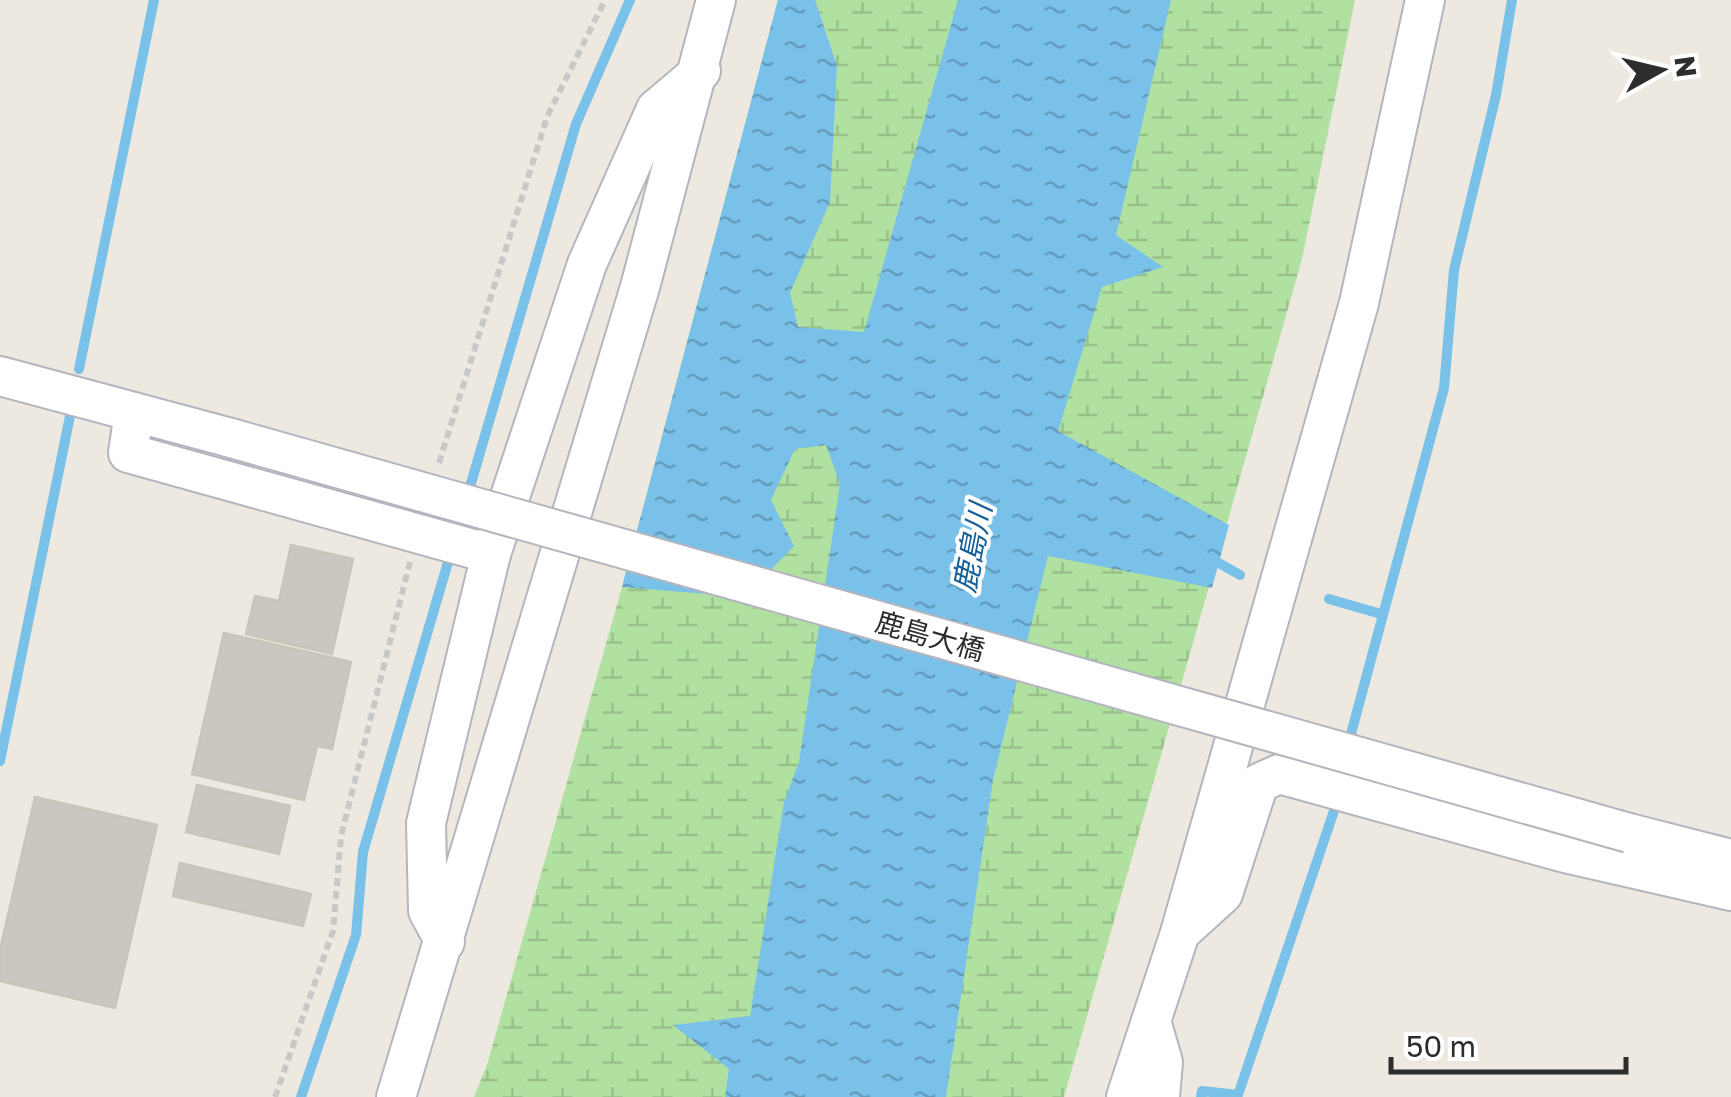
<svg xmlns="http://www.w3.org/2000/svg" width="1731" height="1097" font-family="'Golos Text','Noto Sans JP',sans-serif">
  <defs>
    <pattern id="wetland-marsh" width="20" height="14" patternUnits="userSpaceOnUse" patternTransform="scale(2.5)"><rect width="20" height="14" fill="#b0e1a0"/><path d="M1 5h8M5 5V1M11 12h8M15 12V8" fill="none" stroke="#98c18a"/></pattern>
    <pattern id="water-ripples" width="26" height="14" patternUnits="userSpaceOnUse" patternTransform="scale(2.5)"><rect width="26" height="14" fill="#7ac1e9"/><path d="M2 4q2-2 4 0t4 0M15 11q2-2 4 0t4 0" fill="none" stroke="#649dbd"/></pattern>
  </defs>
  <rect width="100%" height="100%" fill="#ede9e0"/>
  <g fill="url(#wetland-marsh)">
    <polygon points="778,0 1032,0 809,1097 474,1097 487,1065 622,587"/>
    <polygon points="1115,0 1355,0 1302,259 1064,1097 903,1097"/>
  </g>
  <polygon fill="url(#water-ripples)" points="778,0 815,0 837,66 830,202 790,293 798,327 864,332 958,0 1171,0 1116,235 1163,267 1102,287 1058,431 1229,525 1212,588 1048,556 993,780 946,1097 725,1097 729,1069 673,1025 750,1016 784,802 799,762 840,484 826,445 795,449 771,500 794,546 744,597 622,587"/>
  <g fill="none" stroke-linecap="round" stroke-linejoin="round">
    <g stroke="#7ac1e9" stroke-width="10">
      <polyline points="79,369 154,0"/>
      <polyline points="467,497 576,124 630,0"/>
      <polyline points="1210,558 1240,575"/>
      <polyline points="1329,599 1381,614"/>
      <polyline points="1348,745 1444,388 1454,270 1496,95 1512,0"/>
      <polyline points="0,761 70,416"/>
      <polyline points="301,1097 356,935 363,852 451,552"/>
      <polyline points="1201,1097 1202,1091 1238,1095 1339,796"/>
    </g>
  </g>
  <g fill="#c9c7bf" stroke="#c9c5ba" stroke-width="2.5">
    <polygon points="291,545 353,559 332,654 246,634 255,596 279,601"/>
    <polygon points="224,633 351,662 332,749 317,746 304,800 192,774"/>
    <polygon points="197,785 290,806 279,854 186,832"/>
    <polygon points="35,797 157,825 115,1008 0,981 0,950"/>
    <polygon points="180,863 311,894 303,926 173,896"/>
  </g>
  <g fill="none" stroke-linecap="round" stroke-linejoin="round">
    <g stroke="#b4b5bf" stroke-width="42">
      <g id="minor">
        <polyline points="0,376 231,438"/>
        <polyline points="134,412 128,453 491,554"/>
        <polyline points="1629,833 1731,859"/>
        <polyline points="1180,933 1223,894 1259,783 1279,774 1565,853 1731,891"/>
        <polyline points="445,942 428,911 426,823 491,554 587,264 656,109 701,71"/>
        <polyline points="1151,1021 1163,1062 1160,1097"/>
        <polyline points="396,1097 640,287 716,0"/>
        <polyline points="1126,1097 1180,933 1359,303 1425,0"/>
      </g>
    </g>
    <g stroke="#c8c8c8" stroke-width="6" stroke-dasharray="8 5" stroke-linecap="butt">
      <polyline points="439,463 547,117 605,0"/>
      <polyline points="275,1097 333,931 341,836 410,562"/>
    </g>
    <use href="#minor" stroke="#fff" stroke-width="38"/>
    <g stroke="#b4b5bf" stroke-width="42" stroke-linecap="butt">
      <polyline id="minor-bridge" points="231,438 1629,833"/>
    </g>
    <use href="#minor-bridge" stroke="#fff" stroke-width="38"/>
  </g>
  <g text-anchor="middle" stroke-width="8" stroke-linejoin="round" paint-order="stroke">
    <g font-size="28" fill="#2d2d2d" stroke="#fff">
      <text transform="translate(930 636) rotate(16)" y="10">鹿島大橋</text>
    </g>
    <g font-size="30" font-style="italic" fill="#155f99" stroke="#fff">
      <text transform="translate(973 548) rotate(-79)" y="10">鹿島川</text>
    </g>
  </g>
  <g transform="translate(1661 70) rotate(82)" stroke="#ffffff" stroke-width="8" paint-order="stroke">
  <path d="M0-8L18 38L0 25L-18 38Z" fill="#2d2d2d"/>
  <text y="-15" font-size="28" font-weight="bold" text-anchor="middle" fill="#2d2d2d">N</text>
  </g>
  <path d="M1391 1057v15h235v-15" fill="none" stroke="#2d2d2d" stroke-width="5"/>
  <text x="1406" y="1057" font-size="30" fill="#2d2d2d" stroke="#ffffff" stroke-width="8" paint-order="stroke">50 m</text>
</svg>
